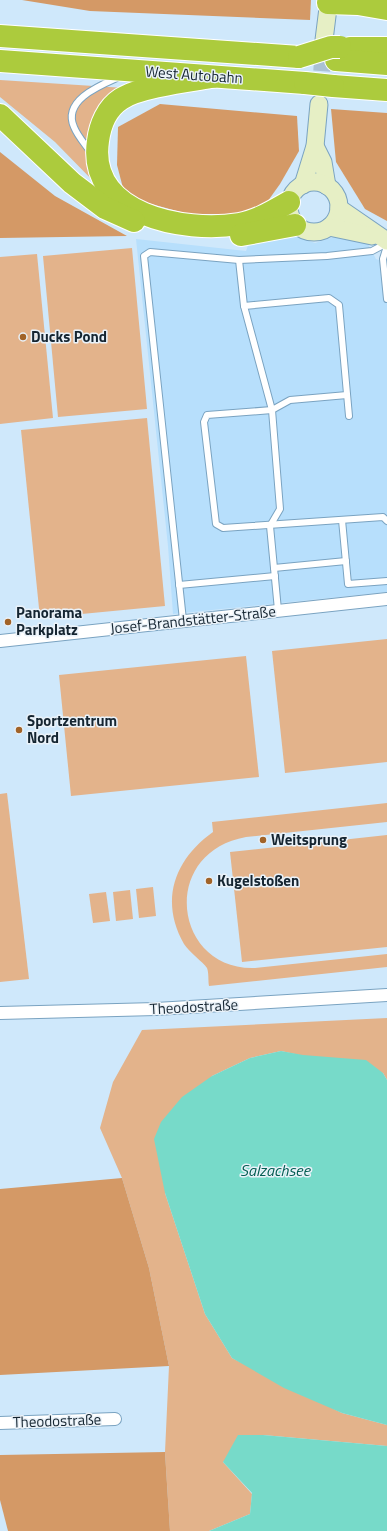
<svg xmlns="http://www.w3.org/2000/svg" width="387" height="1531" font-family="'Titillium Web',sans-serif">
  <rect width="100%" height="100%" fill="#cfe8fb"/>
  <polygon fill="#b7dffc" points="291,235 315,243 334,237 354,238 368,244 376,259 387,263 387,592 173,614 168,546 136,239 246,251 250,240"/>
  <g fill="#e3b38b">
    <polygon points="0,80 125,88 100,111 98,186 55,142 0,97"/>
    <polygon points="132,248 147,409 58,417 43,256"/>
    <polygon points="37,254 53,418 0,424 0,257"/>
    <polygon points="147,418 165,606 40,618 21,430"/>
    <polygon points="387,639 387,762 285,773 272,651"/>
    <polygon points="246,656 259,777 71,796 59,675"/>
    <polygon points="7,793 29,979 0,982 0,794"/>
    <path d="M387 803V822L246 837C158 853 174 971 255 968L387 954V967L209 986C208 981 209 973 207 968 203 962 189 952 184 944 159 900 175 859 213 832L212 822Z"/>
    <polygon points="387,835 387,947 242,962 230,852"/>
    <polygon points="153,887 156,916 139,918 136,889"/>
    <polygon points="130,890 133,919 116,921 113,892"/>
    <polygon points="106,892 110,921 93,923 89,894"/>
    <polygon points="387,1018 387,1080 383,1073 281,1051 250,1058 212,1076 165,1193 205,1314 232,1358 342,1413 387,1425 387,1446 263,1435 223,1462 252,1494 250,1514 209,1531 170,1531 165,1452 169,1366 149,1268 122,1178 100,1128 113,1082 142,1030"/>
  </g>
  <g fill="#d49966">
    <polygon points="22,0 311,0 310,20 90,11"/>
    <polygon points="160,104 297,116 299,151 280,184 265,205 240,214 188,214 140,201 123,188 117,165 118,127"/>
    <polygon points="331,109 387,113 387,221 365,209 336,162"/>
    <polygon points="0,152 55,196 127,236 0,238"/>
    <polygon points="122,1178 149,1268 169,1366 0,1375 0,1189"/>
    <polygon points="165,1452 170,1531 8,1531 0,1500 0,1455"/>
  </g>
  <g fill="#77dac9">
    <polygon points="281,1051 303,1055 366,1060 383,1073 387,1080 387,1425 342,1413 284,1388 232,1358 205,1314 165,1193 154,1139 161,1122 182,1097 212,1076 250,1058"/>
    <polygon points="238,1435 263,1435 387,1446 387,1531 209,1531 250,1514 252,1493 223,1462"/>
  </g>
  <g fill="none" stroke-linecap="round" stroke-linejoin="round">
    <polyline stroke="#aac1d3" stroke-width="17" stroke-dasharray="17 8" stroke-linecap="butt" points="320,96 324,40"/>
    <g stroke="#7aa3c1" stroke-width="8">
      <g id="lane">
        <path d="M91 153C86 145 78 137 74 127 62 100 101 85 119 77"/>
        <polyline points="387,246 383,259 387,299"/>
        <polyline points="239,260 244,306 272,410 280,509 270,526 278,610"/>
        <polyline points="244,306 329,298 339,305 349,416"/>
        <polyline points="347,395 290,400 272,410 207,415 204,422 216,524 223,528 383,517 387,521"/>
        <polyline points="342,520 348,584 387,581"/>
        <polyline points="274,568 346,561"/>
        <polyline points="179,585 275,576"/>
        <polyline points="183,620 144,256 150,252 239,260 327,256 372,251 387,243"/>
      </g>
    </g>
    <g stroke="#7aa3c1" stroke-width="14">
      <g id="street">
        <polyline points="0,641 387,599"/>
        <polyline points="0,1013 156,1009 387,995"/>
        <polyline points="0,1423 115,1419"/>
      </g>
    </g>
    <g stroke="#7aa3c1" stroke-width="19">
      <g id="secondary">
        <polyline points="324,40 329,0"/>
        <polyline points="315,146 323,162 327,186"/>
        <circle cx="314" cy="207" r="25"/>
        <polyline points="303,185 315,146 319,104"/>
        <polyline points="339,208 387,241"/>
        <polyline points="329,227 372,236"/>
      </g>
    </g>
    <g stroke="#fff" stroke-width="24">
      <g id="highway">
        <polyline points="328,3 358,4 387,9"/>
        <polyline points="0,36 299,57"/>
        <polyline points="350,48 387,48"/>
        <polyline points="336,60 387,64"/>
        <polyline points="0,61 305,83"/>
        <path d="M212 77C188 81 139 87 121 99 107 108 100 125 98 141 87 215 184 233 239 224 257 221 273 211 289 202"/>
        <polyline points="333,86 387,90"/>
        <polyline points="0,115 72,183 105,208 134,221"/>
        <polyline points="241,235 295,225"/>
      </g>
    </g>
    <use href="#lane" stroke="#fff" stroke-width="6"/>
    <use href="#street" stroke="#fff" stroke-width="12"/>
    <use href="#secondary" stroke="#e6efc5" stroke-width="17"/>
    <use href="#highway" stroke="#accb3d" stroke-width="22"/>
    <g stroke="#fff" stroke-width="24" stroke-linecap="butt">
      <g id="highway-bridge">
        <polyline points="299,57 331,47 340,47"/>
        <polyline points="305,83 333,86"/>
      </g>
    </g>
    <use href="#highway-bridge" stroke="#accb3d" stroke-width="22"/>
  </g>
  <g fill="#a16328" stroke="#eaf2f9" stroke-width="1.5">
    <circle cx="23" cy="337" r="4"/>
    <circle cx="8" cy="622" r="4"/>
    <circle cx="19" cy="730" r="4"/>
    <circle cx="263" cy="840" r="4"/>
    <circle cx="209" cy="881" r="4"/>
  </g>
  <g text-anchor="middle" stroke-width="3" stroke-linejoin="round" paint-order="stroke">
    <g font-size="15" fill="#152531" stroke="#eaf2f9">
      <text transform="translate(194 75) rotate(4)" y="5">West Autobahn</text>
      <text transform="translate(193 620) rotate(-6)" y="5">Josef-Brandstätter-Straße</text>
      <text transform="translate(194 1007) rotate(-3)" y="5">Theodostraße</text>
      <text transform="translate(57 1421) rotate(-2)" y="5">Theodostraße</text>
    </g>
    <g font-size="15" font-weight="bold" fill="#152531" stroke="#eaf2f9" text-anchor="start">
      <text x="31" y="342">Ducks Pond</text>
      <text x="16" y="618">Panorama<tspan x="16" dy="17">Parkplatz</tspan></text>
      <text x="27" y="726">Sportzentrum<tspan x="27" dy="17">Nord</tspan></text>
      <text x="271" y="845">Weitsprung</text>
      <text x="217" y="886">Kugelstoßen</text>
    </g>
    <g font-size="16" font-style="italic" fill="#025d52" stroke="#eaf2f9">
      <text x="275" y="1176">Salzachsee</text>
    </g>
  </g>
</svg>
